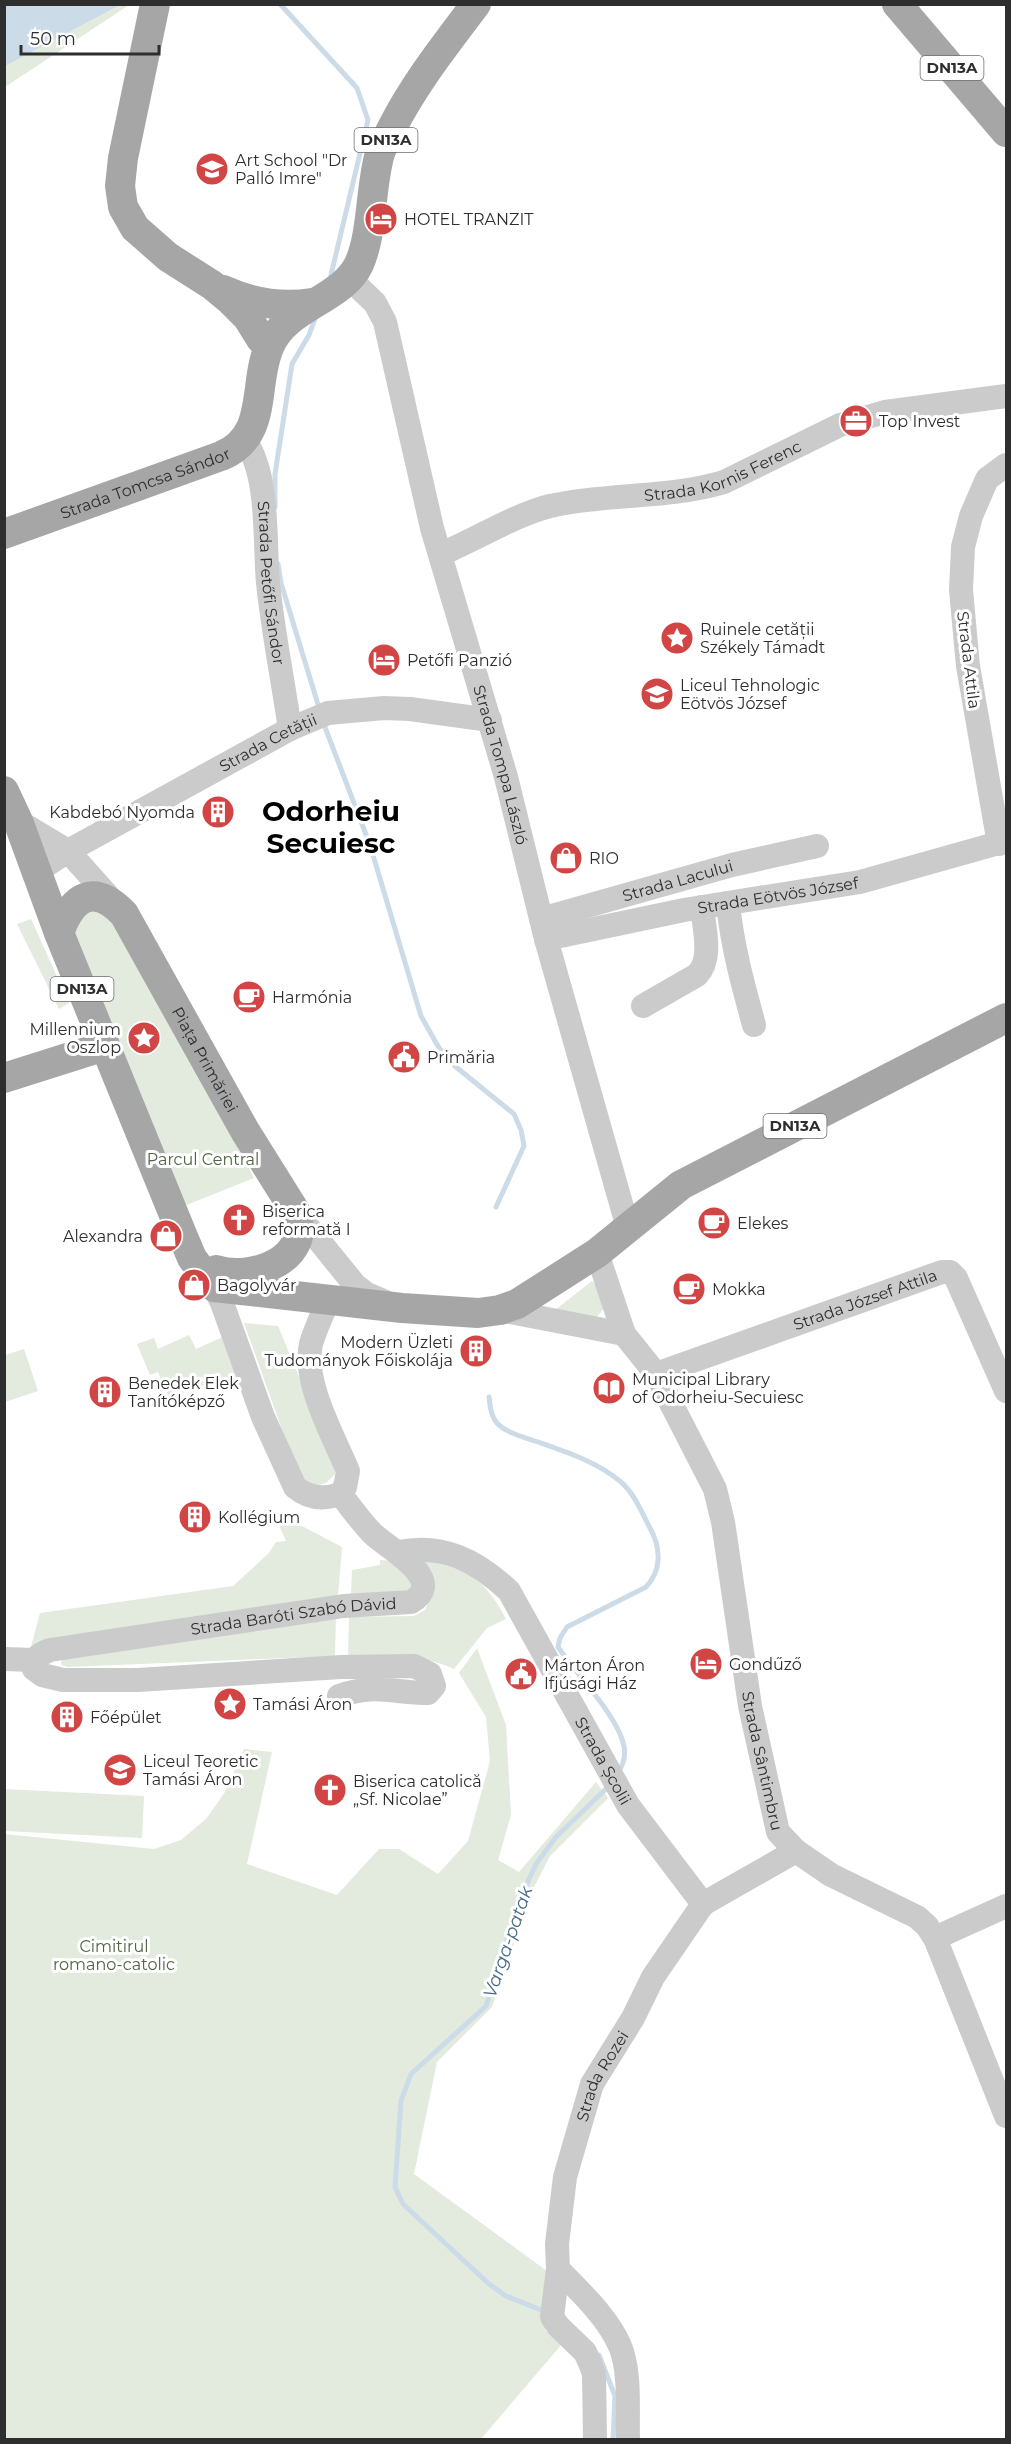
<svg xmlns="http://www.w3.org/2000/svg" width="1011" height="2444" font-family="Montserrat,sans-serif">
  <rect width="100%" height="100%" fill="#fff"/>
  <g fill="#e3eade">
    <polygon points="120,5 129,5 5,87 4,66"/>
    <polygon points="82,906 106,913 173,1028 254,1178 184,1206 73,936"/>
    <polygon points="31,919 69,1003 59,1009 17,924"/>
    <polygon points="592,1281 601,1290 606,1306 596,1318 555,1310"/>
    <polygon points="244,1323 278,1326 335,1464 335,1474 326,1483 315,1486 304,1479 296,1469"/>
    <polygon points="189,1335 196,1349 227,1335 242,1372 169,1398 158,1372 150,1375 137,1344 154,1338 158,1349"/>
    <polygon points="24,1349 38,1391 5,1402 5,1355"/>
    <polygon points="279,1514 342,1547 338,1596 31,1647 40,1613 233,1586 269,1553 276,1542 286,1541 275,1516"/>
    <polygon points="380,1560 393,1561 410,1574 411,1590 351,1594 352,1570 380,1565"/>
    <path d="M430 1560C471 1572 486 1581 506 1619L487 1628 454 1669C419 1653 385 1657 348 1657L349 1617 414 1616 425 1610 430 1598 417 1562Z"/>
    <polygon points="336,1614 335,1656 68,1667 61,1665 62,1659"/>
    <polygon points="477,1648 506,1725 511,1815 498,1860 519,1872 596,1782 608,1798 550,1856 532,1891 492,2007 437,2062 414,2174 551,2274 545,2330 562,2344 481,2439 5,2439 4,1834 154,1849 181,1840 206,1819 225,1792 244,1749 272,1752 247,1864 337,1895 379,1849 399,1849 438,1874 468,1841 490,1761 486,1717 459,1673"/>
    <polygon points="4,1789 144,1796 142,1838 5,1831"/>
  </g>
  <polygon fill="#ccdbe8" points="5,4 120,4 120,5 5,66"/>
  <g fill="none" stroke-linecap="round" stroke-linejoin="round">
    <g stroke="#ccdbe8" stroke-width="5">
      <polyline points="280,4 357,88 368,120 330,279"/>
      <polyline points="275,507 275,474 292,364 309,335 316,316"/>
      <polyline points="278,564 281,583 320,711"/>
      <polyline points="323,722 370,845 421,1016 439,1048 456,1067 514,1114 521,1130 524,1146 496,1207"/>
      <path d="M489 1397C490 1406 491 1416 497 1423 506 1433 526 1438 538 1442 567 1452 597 1462 621 1482 634 1493 642 1513 650 1528 661 1548 662 1570 646 1587L567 1627 560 1638 558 1647C576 1674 618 1716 624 1746 626 1755 623 1765 618 1773"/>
      <polyline points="546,2312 506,2296 489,2284 403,2204 395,2187 401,2101 411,2074 486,2006 520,1899 536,1864 556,1837 610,1785"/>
      <polyline points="599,2355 615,2396 613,2440"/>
    </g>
    <g stroke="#cbcbcb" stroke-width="24">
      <path id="s1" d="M350 279 375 303 385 322 432 528 506 777 546 939 628 1228"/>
      <path id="s2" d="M244 439C270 475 264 540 268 583 273 632 283 681 290 729"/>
      <path id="s3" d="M441 554C474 540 517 514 550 506 608 493 667 499 724 482L840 425 885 412 1006 396"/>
      <path id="s4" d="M18 821 68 851 290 729 328 713 384 708 410 709 490 720"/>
      <polyline points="999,844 968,666 961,590 963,547 971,516 987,479 1006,465"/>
      <polyline points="36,872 68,851 117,906"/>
      <path d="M728 903C732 945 743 985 754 1025"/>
      <path id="s5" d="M541 919 732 865 817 846"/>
      <path id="s6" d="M546 939 684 910 860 882 1006 841"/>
      <path d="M643 1006 697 975C713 959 704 928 702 907"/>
      <polyline points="295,1211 355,1285 367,1294 388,1303"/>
      <path id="s7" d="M597 1253 624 1334 656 1374 715 1489 723 1522 750 1706 778 1832 796 1851 831 1875 917 1917 927 1926 935 1938 1006 2116"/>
      <path d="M214 1287 222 1303 263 1417 295 1487C308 1498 323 1500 340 1494L345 1487 348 1471C334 1437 302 1381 311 1344 315 1330 322 1315 328 1301"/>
      <polyline points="500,1310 624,1334"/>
      <path id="s8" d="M656 1374 942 1272H950L956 1278 1006 1391"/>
      <path id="s9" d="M399 1552C443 1543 477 1561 509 1591L628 1805 703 1904 796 1851"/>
      <polyline points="4,1659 34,1660"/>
      <path id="s10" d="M339 1696C375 1683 393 1693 428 1693L434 1686 430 1674 414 1666 341 1667 138 1680H63L42 1675 34 1669C33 1657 40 1654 50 1650L344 1606 411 1602C449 1580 386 1547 373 1534 361 1522 351 1507 340 1494"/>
      <polyline points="935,1938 1006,1906"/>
      <path d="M558 2269C580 2292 607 2316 620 2346 631 2373 627 2410 628 2440"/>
      <path id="s11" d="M595 2440 594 2374 590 2363 585 2352 558 2326 552 2317 558 2269 557 2244 565 2177 592 2084 633 2018 653 1977 703 1904"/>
    </g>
    <g stroke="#a6a6a6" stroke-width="30">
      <polyline points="155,4 123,158 120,186 123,207 135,228 168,257 212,285 230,300 248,318 261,339 269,346"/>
      <polyline points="897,4 1006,132"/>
      <path d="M223 290C252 303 281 308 312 303"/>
      <path id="s12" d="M4 534 221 456C270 436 252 383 270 345 287 306 342 300 359 264 373 233 370 187 380 153 383 145 388 136 392 128 414 84 446 44 476 4"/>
      <polyline points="4,791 18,821 59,933 181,1232 192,1258 214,1287 402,1308 478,1313 500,1310 517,1304 597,1253 681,1185 1006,1018"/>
      <path id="s13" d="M59 933C72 897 93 882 124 914L245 1131 295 1211C315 1258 253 1282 216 1270"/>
      <polyline points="4,1078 105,1046"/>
    </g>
  </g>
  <defs>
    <g id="school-disc" transform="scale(1.725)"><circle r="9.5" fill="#d14544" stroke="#fff"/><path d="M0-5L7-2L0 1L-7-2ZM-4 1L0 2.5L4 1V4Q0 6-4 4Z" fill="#fff"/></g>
    <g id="hotel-disc" transform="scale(1.725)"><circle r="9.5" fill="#d14544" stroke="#fff"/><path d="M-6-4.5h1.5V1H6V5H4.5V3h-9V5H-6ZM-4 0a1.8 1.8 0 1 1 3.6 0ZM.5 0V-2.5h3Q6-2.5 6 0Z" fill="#fff"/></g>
    <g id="office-disc" transform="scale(1.725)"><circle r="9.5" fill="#d14544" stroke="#fff"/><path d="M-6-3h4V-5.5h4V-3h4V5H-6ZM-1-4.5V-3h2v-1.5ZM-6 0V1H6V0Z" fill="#fff"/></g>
    <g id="sight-disc" transform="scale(1.725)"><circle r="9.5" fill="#d14544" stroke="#fff"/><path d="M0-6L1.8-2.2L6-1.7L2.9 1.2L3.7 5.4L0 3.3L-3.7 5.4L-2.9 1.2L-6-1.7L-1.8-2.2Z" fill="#fff"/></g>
    <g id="building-disc" transform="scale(1.725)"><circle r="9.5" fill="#d14544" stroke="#fff"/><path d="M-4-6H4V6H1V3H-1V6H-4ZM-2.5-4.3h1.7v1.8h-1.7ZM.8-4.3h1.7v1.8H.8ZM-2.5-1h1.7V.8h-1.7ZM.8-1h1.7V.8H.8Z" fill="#fff"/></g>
    <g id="shop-disc" transform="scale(1.725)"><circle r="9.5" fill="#d14544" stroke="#fff"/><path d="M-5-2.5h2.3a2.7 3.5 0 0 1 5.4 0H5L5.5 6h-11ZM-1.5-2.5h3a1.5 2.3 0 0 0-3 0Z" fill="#fff"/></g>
    <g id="cafe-disc" transform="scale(1.725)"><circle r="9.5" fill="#d14544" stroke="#fff"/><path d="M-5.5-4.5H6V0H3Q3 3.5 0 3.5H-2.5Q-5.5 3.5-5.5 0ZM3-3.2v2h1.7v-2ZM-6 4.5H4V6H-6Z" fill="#fff"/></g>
    <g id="civic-disc" transform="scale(1.725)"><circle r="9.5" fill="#d14544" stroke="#fff"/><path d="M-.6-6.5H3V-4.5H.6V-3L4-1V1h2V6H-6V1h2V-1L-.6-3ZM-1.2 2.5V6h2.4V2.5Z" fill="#fff"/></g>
    <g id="church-disc" transform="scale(1.725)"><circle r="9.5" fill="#d14544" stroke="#fff"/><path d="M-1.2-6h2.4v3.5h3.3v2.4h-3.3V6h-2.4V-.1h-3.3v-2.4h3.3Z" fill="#fff"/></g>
    <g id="library-disc" transform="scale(1.725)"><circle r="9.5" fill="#d14544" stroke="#fff"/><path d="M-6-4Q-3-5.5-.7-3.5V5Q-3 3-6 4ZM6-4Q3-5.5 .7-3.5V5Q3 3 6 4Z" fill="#fff"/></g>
  </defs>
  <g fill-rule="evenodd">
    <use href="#school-disc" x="212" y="169"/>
    <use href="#hotel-disc" x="381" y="219"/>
    <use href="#office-disc" x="856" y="421"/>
    <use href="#sight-disc" x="677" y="638"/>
    <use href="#hotel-disc" x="384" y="660"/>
    <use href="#school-disc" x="657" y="694"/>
    <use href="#building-disc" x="218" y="812"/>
    <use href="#shop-disc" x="566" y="858"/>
    <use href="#cafe-disc" x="249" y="997"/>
    <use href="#sight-disc" x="144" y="1038"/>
    <use href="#civic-disc" x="404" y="1057"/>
    <use href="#church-disc" x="239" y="1220"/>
    <use href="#cafe-disc" x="714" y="1223"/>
    <use href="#shop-disc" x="166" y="1236"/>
    <use href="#shop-disc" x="194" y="1285"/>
    <use href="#cafe-disc" x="689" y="1289"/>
    <use href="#building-disc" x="476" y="1351"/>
    <use href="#library-disc" x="609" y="1388"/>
    <use href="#building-disc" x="105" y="1392"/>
    <use href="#building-disc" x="195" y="1517"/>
    <use href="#hotel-disc" x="706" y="1664"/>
    <use href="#civic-disc" x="521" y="1674"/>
    <use href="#sight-disc" x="230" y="1704"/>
    <use href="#building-disc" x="67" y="1717"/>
    <use href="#school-disc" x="120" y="1770"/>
    <use href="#church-disc" x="330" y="1790"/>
  </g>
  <g text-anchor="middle" stroke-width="6" stroke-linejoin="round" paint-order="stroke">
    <g fill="#fff" stroke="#6d6d6d" stroke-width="1.5">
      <rect x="920.5" y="56" width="63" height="24" rx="4.5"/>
      <rect x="354.5" y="128" width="63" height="24" rx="4.5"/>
      <rect x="50.5" y="977" width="63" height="24" rx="4.5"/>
      <rect x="763.5" y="1114" width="63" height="24" rx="4.5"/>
    </g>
    <g font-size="15" font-weight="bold" fill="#2e2e2e">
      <text x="952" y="73">DN13A</text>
      <text x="386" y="145">DN13A</text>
      <text x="82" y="994">DN13A</text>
      <text x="795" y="1131">DN13A</text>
    </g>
    <g font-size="16" fill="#2e2e2e" stroke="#fff" text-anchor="start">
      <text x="235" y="166">Art School "Dr<tspan x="235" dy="18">Palló Imre"</tspan></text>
      <text x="404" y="225">HOTEL TRANZIT</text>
      <text x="879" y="427">Top Invest</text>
      <text x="700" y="635">Ruinele cetății<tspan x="700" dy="18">Székely Támadt</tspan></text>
      <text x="407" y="666">Petőfi Panzió</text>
      <text x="680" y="691">Liceul Tehnologic<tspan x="680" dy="18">Eötvös József</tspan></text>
      <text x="195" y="818" text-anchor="end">Kabdebó Nyomda</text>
      <text x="589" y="864">RIO</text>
      <text x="272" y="1003">Harmónia</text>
      <text x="121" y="1035" text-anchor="end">Millennium<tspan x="121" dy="18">Oszlop</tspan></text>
      <text x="427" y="1063">Primăria</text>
      <text x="262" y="1217">Biserica<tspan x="262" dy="18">reformată I</tspan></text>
      <text x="737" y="1229">Elekes</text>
      <text x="143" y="1242" text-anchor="end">Alexandra</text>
      <text x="217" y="1291">Bagolyvár</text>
      <text x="712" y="1295">Mokka</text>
      <text x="453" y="1348" text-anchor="end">Modern Üzleti<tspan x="453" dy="18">Tudományok Főiskolája</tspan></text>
      <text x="632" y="1385">Municipal Library<tspan x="632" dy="18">of Odorheiu-Secuiesc</tspan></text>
      <text x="128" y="1389">Benedek Elek<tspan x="128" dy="18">Tanítóképző</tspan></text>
      <text x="218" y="1523">Kollégium</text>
      <text x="729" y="1670">Gondűző</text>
      <text x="544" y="1671">Márton Áron<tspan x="544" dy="18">Ifjúsági Ház</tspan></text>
      <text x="253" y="1710">Tamási Áron</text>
      <text x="90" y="1723">Főépület</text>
      <text x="143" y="1767">Liceul Teoretic<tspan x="143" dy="18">Tamási Áron</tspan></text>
      <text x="353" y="1787">Biserica catolică<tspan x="353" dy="18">„Sf. Nicolae”</tspan></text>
    </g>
    <g font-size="16" fill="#2e2e2e" stroke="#fff">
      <text dy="6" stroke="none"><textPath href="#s3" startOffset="297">Strada Kornis Ferenc</textPath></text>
      <text dy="6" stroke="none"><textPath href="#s12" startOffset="150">Strada Tomcsa Sándor</textPath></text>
      <text dy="6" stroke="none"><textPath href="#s2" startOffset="148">Strada Petőfi Sándor</textPath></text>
      <text transform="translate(969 660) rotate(83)" y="6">Strada Attila</text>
      <text dy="6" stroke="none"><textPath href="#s4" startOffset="286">Strada Cetății</textPath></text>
      <text dy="6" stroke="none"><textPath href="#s1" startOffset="514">Strada Tompa László</textPath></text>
      <text dy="6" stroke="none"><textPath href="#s5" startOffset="142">Strada Lacului</textPath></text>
      <text dy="6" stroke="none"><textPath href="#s6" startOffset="236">Strada Eötvös József</textPath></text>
      <text dy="6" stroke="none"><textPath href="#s13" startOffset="256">Piața Primăriei</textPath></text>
      <text dy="6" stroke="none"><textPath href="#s8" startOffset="222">Strada József Attila</textPath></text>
      <text dy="6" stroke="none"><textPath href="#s10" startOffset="786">Strada Baróti Szabó Dávid</textPath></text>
      <text dy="6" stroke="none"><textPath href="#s7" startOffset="542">Strada Sântimbru</textPath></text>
      <text dy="6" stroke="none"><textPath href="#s9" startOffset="316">Strada Școlii</textPath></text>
      <text dy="6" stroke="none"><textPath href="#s11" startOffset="387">Strada Rozei</textPath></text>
    </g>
    <g font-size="16" fill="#4f6541" stroke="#fff">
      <text x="203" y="1165">Parcul Central</text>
      <text x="114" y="1952">Cimitirul<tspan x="114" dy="18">romano-catolic</tspan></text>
    </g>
    <g font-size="18" font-style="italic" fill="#456987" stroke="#fff">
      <text transform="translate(508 1942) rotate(-71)" y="6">Varga-patak</text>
    </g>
    <g font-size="28" font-weight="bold" fill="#000" stroke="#fff">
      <text x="331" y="821">Odorheiu<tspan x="331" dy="32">Secuiesc</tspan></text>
    </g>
  </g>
  <rect width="1011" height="2444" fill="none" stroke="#2e2e2e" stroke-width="12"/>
  <path d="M21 45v9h138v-9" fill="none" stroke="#2e2e2e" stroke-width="3"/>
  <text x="30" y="45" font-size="18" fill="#2e2e2e" stroke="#ffffff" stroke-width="4.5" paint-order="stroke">50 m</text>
</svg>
